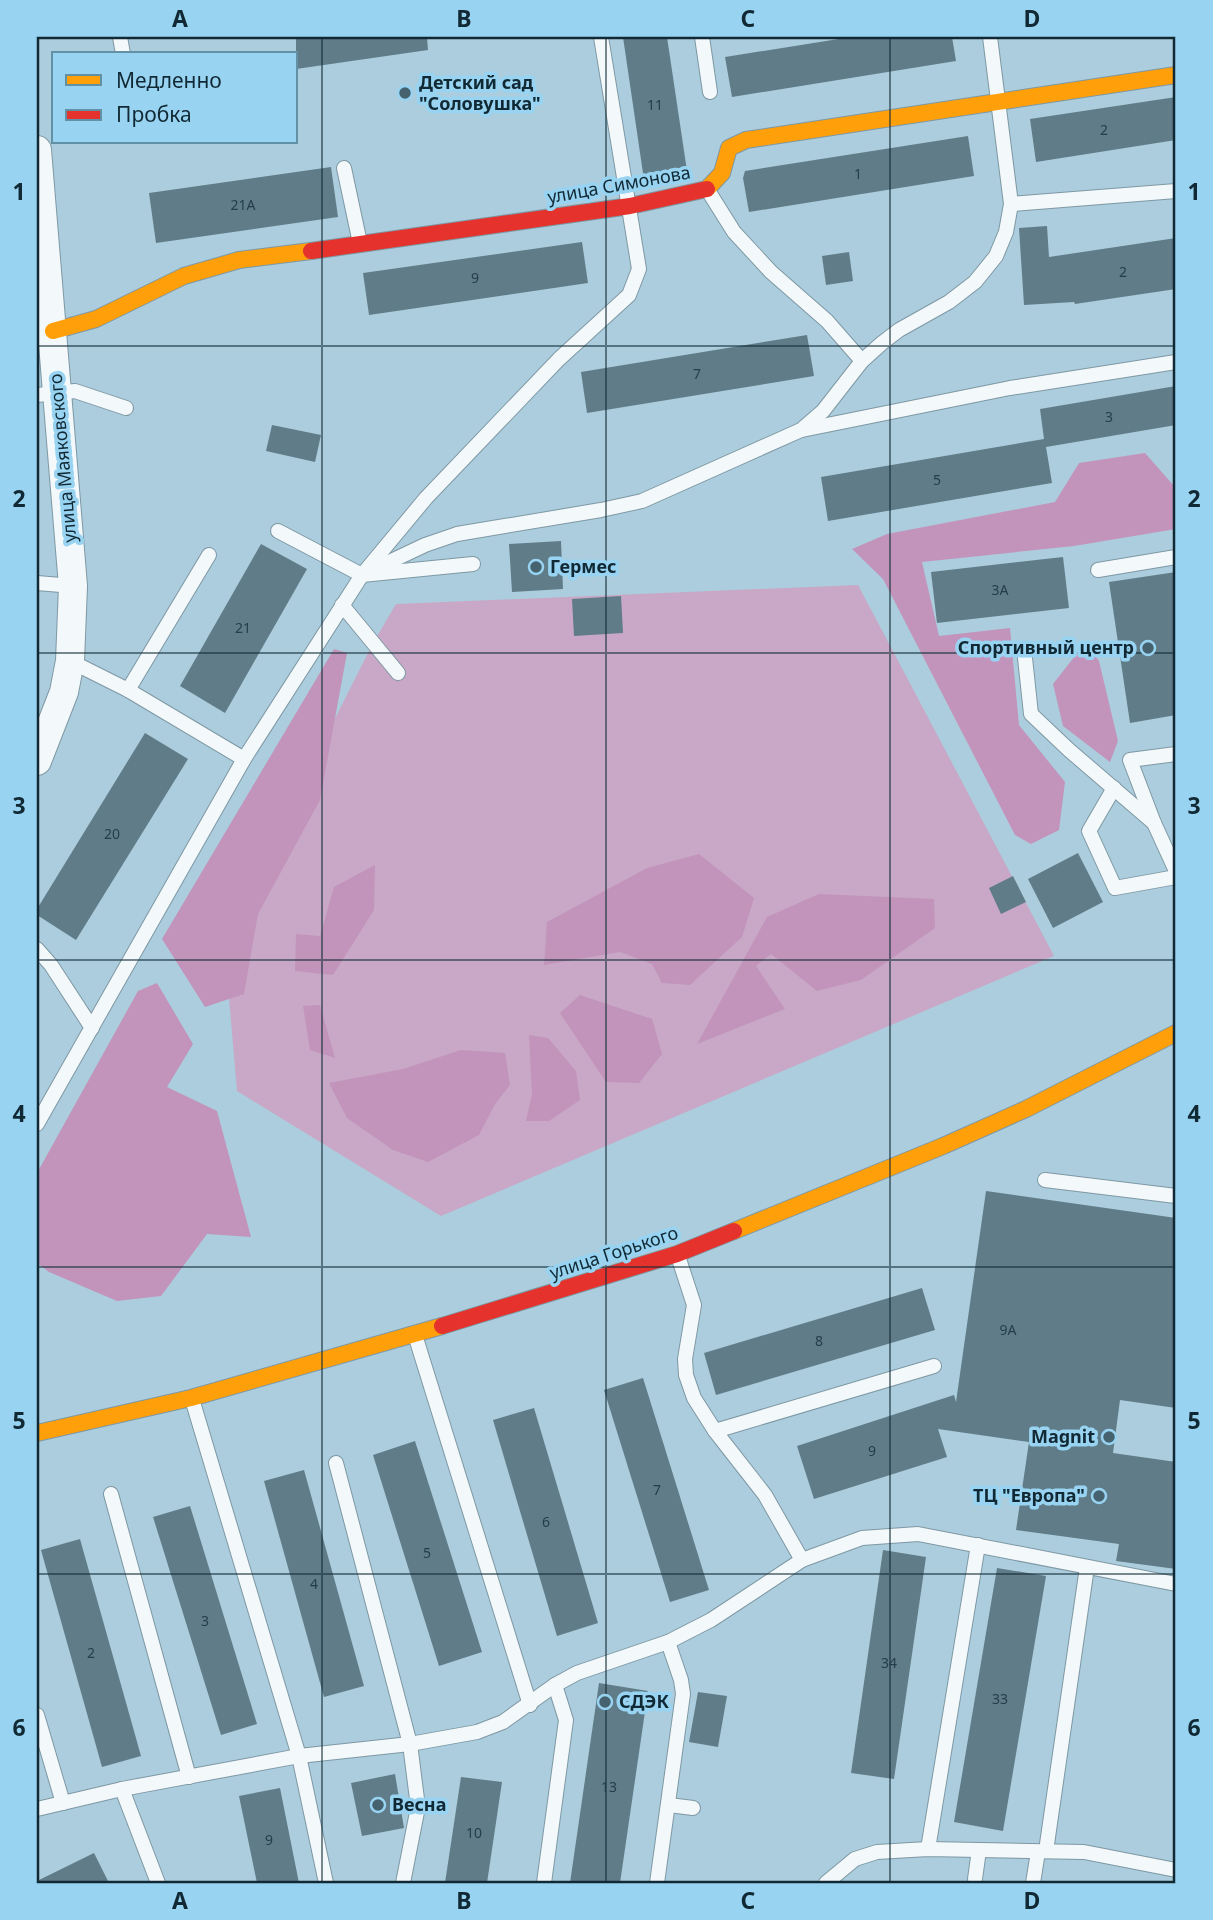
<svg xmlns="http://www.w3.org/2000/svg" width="1213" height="1920" font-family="'Noto Sans',sans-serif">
  <rect width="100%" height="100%" fill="#accddd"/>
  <polygon fill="#c8a8c6" points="858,585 1054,956 441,1216 237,1091 224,939 373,643 396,604"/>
  <g fill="#c294bb">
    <polygon points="1145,453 1175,487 1176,529 1074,546 922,562 939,636 1010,628 1019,725 1065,782 1059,830 1031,844 1015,835 883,579 852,549 887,534 1055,502 1079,463"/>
    <polygon points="1086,642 1099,661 1118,741 1110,762 1063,726 1053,684"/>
    <polygon points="334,649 347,653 320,800 258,914 244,994 205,1007 162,939"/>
    <polygon points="699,854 754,898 742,937 690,985 662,983 652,964 620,952 544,965 547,922 647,868"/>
    <polygon points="375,865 374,910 333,975 295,971 296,934 320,936 334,887"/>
    <polygon points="819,894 934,899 935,928 861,980 817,991 771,954 756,966 785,1009 697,1044 767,917"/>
    <polygon points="157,983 193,1044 167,1087 217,1111 251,1237 207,1234 161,1296 117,1301 49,1272 37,1263 37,1173 138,991"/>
    <polygon points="580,995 652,1019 662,1054 639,1083 606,1082 560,1013"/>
    <polygon points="320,1005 335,1058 310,1050 303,1006"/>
    <polygon points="529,1035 548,1038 576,1071 580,1100 549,1121 526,1121 532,1094"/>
    <polygon points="461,1050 505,1053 510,1085 495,1104 479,1135 428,1162 393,1150 347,1118 329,1083 403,1069"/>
  </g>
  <g fill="#607c88">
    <polygon points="296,37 427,37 428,50 296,69"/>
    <polygon points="623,37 667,37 687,171 644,180"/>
    <polygon points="851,37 952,37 956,61 732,97 725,57"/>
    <polygon points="1176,97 1176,140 1036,162 1030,119"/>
    <polygon points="968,136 974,176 749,212 743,178 745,171"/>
    <polygon points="331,167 338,217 156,243 149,193"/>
    <polygon points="1047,226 1049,257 1176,238 1176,289 1075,304 1074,302 1024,305 1019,228"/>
    <polygon points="582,242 588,283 369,315 363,273"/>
    <polygon points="849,252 853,281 826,285 822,256"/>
    <polygon points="807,335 814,376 587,413 581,372"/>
    <polygon points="1176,386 1176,425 1046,447 1052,483 828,521 821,477 1044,439 1040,409"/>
    <polygon points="272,425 321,435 315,462 266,451"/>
    <polygon points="561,541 563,589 512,592 509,544"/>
    <polygon points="261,544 307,569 225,713 180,686"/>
    <polygon points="1063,557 1069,608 937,623 931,572"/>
    <polygon points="1176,572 1176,715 1130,723 1109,582"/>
    <polygon points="621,596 623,633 574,636 572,599"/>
    <polygon points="145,733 188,759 76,940 37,915 37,909"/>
    <polygon points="1078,853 1103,902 1053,928 1028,879"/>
    <polygon points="1013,876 1026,902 1001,914 989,888"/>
    <polygon points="986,1191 1176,1218 1176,1408 1120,1400 1113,1453 1176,1462 1176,1569 1116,1561 1119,1544 1016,1530 1029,1442 938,1429 947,1457 814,1499 797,1446 954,1395 956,1402"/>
    <polygon points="922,1288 935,1330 716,1395 704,1353"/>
    <polygon points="643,1378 709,1590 670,1602 604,1390"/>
    <polygon points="534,1408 598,1623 557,1636 493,1420"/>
    <polygon points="415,1441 482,1652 439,1666 373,1455"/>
    <polygon points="304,1470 364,1686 324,1697 264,1481"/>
    <polygon points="190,1506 257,1724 221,1735 153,1517"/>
    <polygon points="80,1539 141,1756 102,1767 41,1550"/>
    <polygon points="883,1550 926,1557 894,1779 851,1773"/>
    <polygon points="997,1568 1046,1576 1003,1831 954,1822"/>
    <polygon points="599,1683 648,1691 620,1883 570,1883"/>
    <polygon points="698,1692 727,1696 718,1747 689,1742"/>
    <polygon points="395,1774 404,1828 362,1836 351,1783"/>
    <polygon points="461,1777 502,1782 487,1883 445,1883"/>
    <polygon points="280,1788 299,1883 257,1883 239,1796"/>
    <polygon points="94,1853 109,1883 37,1883 37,1881"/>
  </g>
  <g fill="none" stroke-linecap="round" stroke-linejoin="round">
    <g stroke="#7e98a4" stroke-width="16">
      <g id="lane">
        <polyline points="120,37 123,54"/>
        <polyline points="702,37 710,92"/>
        <polyline points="344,168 360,243"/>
        <polyline points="707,189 734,232 771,272 827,321 862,361"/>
        <polyline points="1011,204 1176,191"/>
        <polyline points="37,395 75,391 126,408"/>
        <polyline points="802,430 1010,388 1176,362"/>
        <polyline points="278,531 362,575 473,564"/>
        <polyline points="1098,570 1176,557"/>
        <polyline points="368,572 425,545 457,534 601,510 642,501 801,430 823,411 862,361 882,343 899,330 949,302 975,282 996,256 1006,232 1011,204 990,37"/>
        <polyline points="37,583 73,586"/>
        <polyline points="342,605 398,673"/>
        <polyline points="1025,658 1031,714 1069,750 1154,823"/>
        <polyline points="70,661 128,690 244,759 362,575 426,498 559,359 629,295 639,269 601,37"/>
        <polyline points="128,690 209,555"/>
        <polyline points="1176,754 1130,760 1154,823 1176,871"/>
        <polyline points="1114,788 1089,831 1115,888 1176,877"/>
        <polyline points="37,949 51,965 92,1028"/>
        <polyline points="37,1124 244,759"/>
        <polyline points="1045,1180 1176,1196"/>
        <polyline points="678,1256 694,1305 685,1359 686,1375 694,1398 715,1431 765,1495 802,1560"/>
        <polyline points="415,1335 530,1705"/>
        <polyline points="192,1399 299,1756 326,1883"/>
        <polyline points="715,1431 934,1366"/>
        <polyline points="336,1463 410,1744 418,1807 403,1883"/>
        <polyline points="111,1494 189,1777"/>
        <polyline points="37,1715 63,1803"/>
        <polyline points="122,1789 158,1883"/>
        <polyline points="669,1805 693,1808"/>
        <polyline points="37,1809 122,1789 299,1756 410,1744 477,1732 503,1722 555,1685 577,1673 668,1642 711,1620 802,1560 862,1538 918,1534 1176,1584"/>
        <polyline points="928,1849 978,1545"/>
        <polyline points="1046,1851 1087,1567"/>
        <polyline points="975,1879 979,1850"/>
        <polyline points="544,1883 566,1720 555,1685"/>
        <polyline points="657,1883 683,1694 681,1680 668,1642"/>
        <polyline points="826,1883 855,1859 877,1852 928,1849 1084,1852 1176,1870"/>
        <polyline points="1033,1883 1038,1852"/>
      </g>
    </g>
    <g stroke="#7e98a4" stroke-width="30">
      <polyline id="street" points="37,150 73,586 70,661 64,692 37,761"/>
    </g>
    <g stroke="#7e98a4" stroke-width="18">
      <g id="slow">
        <polyline points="707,189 722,173 729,148 746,140 1176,75"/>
        <polyline points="53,331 96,319 184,276 239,260 311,251"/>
        <polyline points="734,1231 943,1146 1026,1109 1176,1033"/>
        <polyline points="37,1433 191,1398 442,1326"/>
      </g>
    </g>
    <g stroke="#7e98a4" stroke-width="18">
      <g id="jam">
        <polyline points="311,251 630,206 707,189"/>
        <polyline points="442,1326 677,1254 734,1231"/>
      </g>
    </g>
    <use href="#lane" stroke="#f3f8fa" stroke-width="14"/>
    <use href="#street" stroke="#f3f8fa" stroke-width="28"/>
    <use href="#slow" stroke="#ff9f0a" stroke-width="16"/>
    <use href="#jam" stroke="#e5322d" stroke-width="16"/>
  </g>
  <path fill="none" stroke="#112934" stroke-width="2" stroke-opacity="0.55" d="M322 37V1883M606 37V1883M890 37V1883M37 346H1176M37 653H1176M37 960H1176M37 1267H1176M37 1574H1176"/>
  <g fill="#47626f" stroke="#98d4f1" stroke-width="2.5">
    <circle cx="405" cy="93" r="7"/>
    <circle cx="536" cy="567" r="7"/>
    <circle cx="1148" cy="648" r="7"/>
    <circle cx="1109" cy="1437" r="7"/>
    <circle cx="1099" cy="1496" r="7"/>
    <circle cx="605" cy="1702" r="7"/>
    <circle cx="378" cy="1805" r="7"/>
  </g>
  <g text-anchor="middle" stroke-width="7" stroke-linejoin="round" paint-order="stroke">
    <g font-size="14" fill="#253e49">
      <text x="655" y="110">11</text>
      <text x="1104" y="135">2</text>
      <text x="858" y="179">1</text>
      <text x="243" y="210">21А</text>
      <text x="1123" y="277">2</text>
      <text x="475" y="283">9</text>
      <text x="697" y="379">7</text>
      <text x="1109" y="422">3</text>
      <text x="937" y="485">5</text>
      <text x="1000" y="595">3А</text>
      <text x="243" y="633">21</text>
      <text x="112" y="839">20</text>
      <text x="1008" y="1335">9А</text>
      <text x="819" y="1346">8</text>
      <text x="872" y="1456">9</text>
      <text x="657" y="1495">7</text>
      <text x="546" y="1527">6</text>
      <text x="427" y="1558">5</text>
      <text x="314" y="1589">4</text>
      <text x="205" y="1626">3</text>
      <text x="91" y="1658">2</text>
      <text x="889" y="1668">34</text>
      <text x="1000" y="1704">33</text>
      <text x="609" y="1792">13</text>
      <text x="474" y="1838">10</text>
      <text x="269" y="1845">9</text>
    </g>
    <g font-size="18" font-weight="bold" fill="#112934" stroke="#98d4f1" text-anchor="start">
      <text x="419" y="89">Детский сад<tspan x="419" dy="21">"Соловушка"</tspan></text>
      <text x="550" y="573">Гермес</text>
      <text x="1134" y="654" text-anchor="end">Спортивный центр</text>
      <text x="1095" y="1443" text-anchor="end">Magnit</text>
      <text x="1085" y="1502" text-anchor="end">ТЦ "Европа"</text>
      <text x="619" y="1708">СДЭК</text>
      <text x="392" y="1811">Весна</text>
    </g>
    <g font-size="18" fill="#112934" stroke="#98d4f1">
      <text transform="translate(619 185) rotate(-10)" y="6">улица Симонова</text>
      <text transform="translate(63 458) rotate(-95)" y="6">улица Маяковского</text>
      <text transform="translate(614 1253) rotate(-18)" y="6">улица Горького</text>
    </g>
  </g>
  <rect width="1213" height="1920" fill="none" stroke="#98d4f1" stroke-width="77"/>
  <rect x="52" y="52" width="245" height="91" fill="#98d4f1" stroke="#6290a5" stroke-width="2"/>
  <rect x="66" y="75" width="35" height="10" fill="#ff9f0a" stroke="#6290a5" stroke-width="2"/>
  <text x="116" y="88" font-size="21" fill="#112934">Медленно</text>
  <rect x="66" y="110" width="35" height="10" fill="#e5322d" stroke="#6290a5" stroke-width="2"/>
  <text x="116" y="122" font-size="21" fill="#112934">Пробка</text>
  <rect x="38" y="38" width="1136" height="1844" fill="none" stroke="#112934" stroke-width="2.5"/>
  <g font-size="23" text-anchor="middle" font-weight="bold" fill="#112934">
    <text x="180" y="27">A</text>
    <text x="464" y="27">B</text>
    <text x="748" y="27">C</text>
    <text x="1032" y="27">D</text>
    <text x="19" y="200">1</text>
    <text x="1194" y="200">1</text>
    <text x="19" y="507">2</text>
    <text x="1194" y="507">2</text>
    <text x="19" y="814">3</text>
    <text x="1194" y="814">3</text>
    <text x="19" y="1122">4</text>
    <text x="1194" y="1122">4</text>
    <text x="19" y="1429">5</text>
    <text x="1194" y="1429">5</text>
    <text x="19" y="1736">6</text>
    <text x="1194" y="1736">6</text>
    <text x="180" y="1909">A</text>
    <text x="464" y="1909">B</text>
    <text x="748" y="1909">C</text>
    <text x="1032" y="1909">D</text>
  </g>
</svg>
